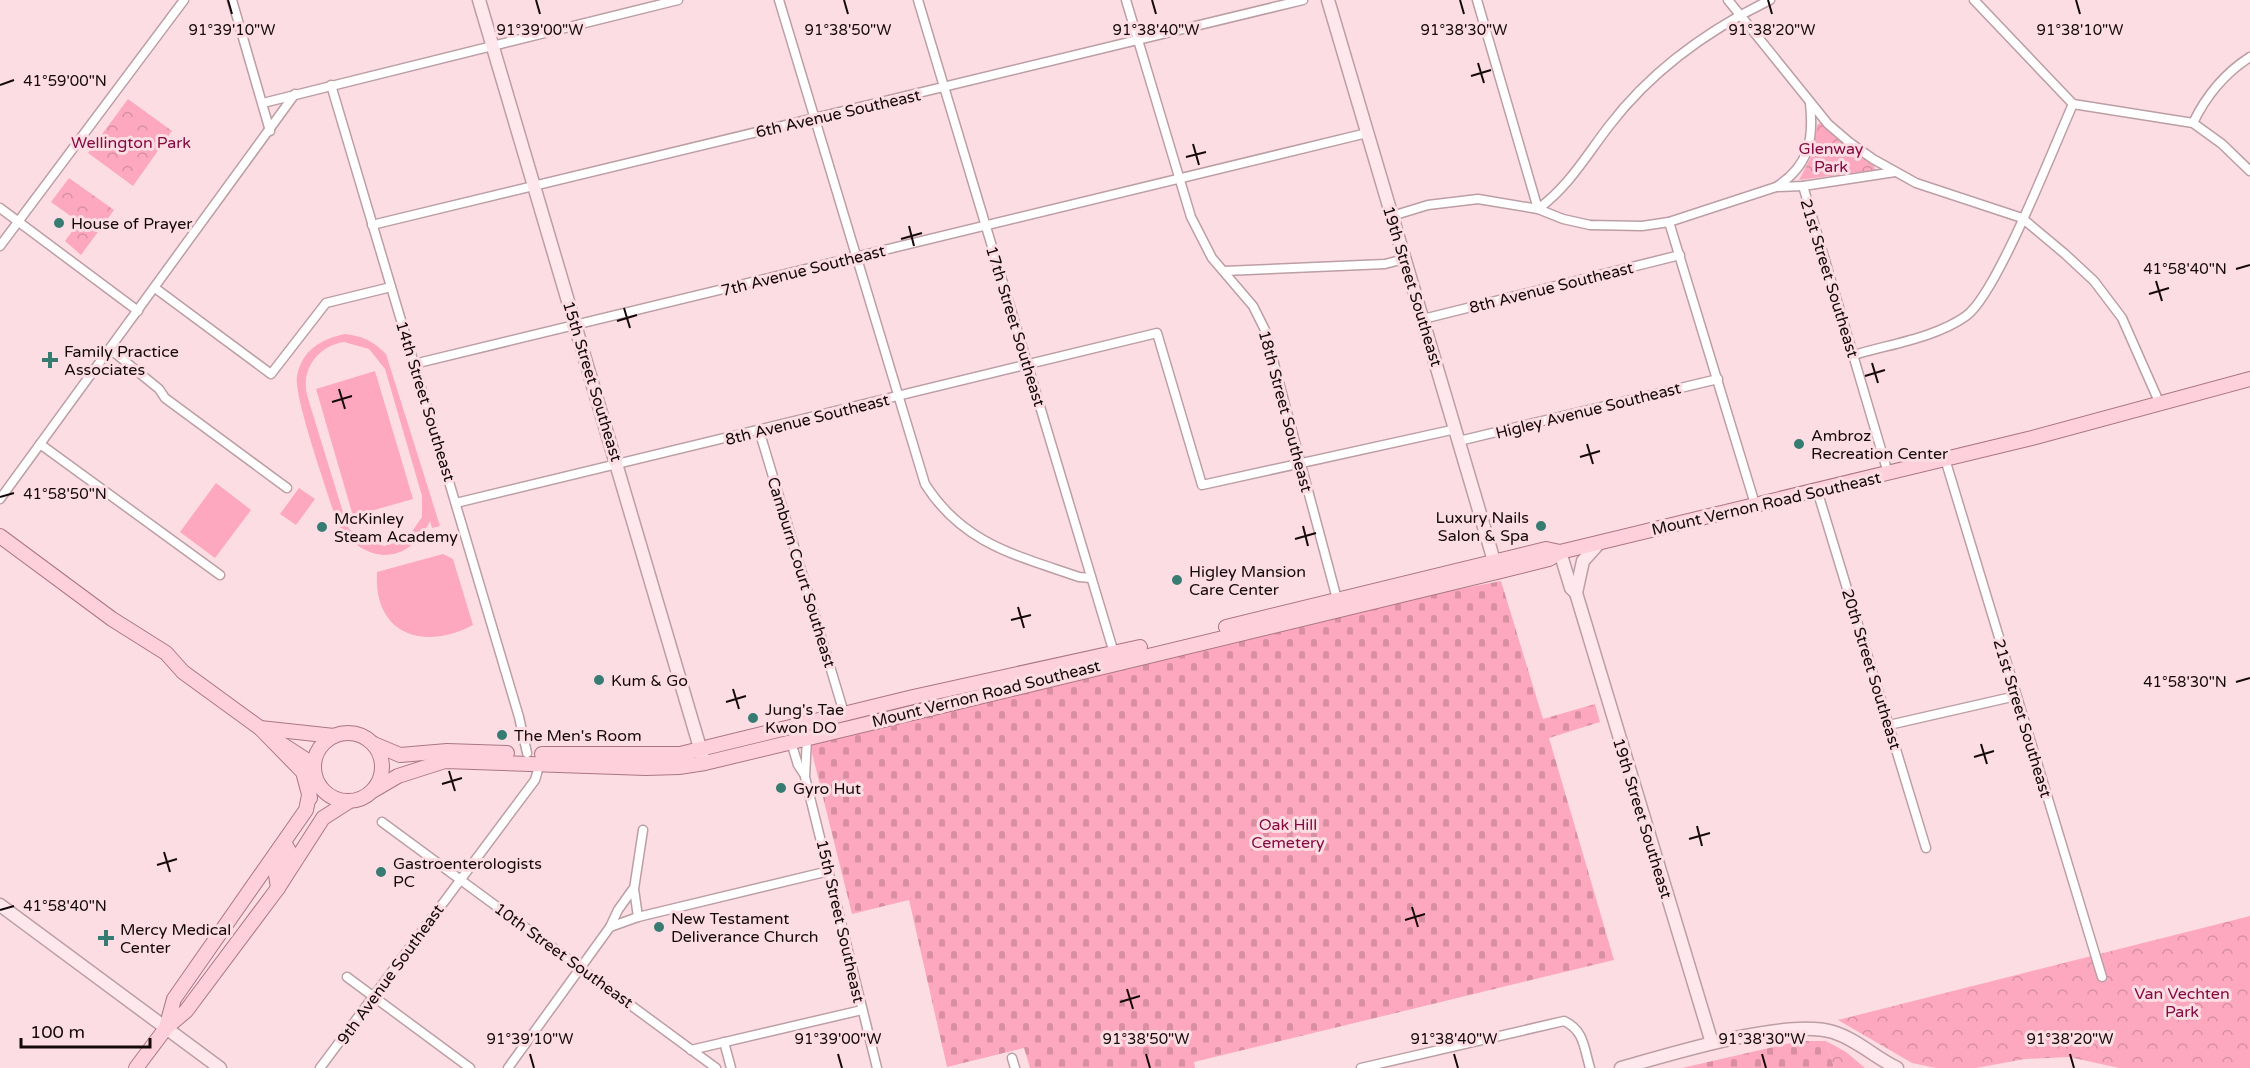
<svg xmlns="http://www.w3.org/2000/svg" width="2250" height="1068" font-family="'Varela Round',sans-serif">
  <defs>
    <pattern id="forest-crowns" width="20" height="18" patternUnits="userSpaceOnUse" patternTransform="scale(1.5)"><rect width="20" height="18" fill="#fda8be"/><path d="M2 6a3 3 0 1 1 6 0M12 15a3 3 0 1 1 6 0" fill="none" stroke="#d88fa2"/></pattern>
    <pattern id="cemetery-stones" width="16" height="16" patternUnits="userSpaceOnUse" patternTransform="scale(1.5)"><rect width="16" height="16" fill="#fda8be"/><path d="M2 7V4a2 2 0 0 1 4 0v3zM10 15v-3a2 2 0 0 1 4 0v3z" fill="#d88fa2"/></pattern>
  </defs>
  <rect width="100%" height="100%" fill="#fddde4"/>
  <g fill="url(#forest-crowns)">
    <polygon points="128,99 172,131 133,186 88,153"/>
    <polygon points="1820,123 1874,165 1875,170 1799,180 1810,159 1817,125"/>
    <polygon points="69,178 114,210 81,255 65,241 79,222 51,202"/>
    <polygon points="2250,916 2250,1068 2119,1068 2069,1057 2025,1059 1976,1068 1936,1068 1912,1063 1838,1020"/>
    <polygon points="1826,1041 1846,1052 1865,1068 1834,1068"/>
  </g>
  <g fill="url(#cemetery-stones)">
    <polygon points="1501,581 1543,719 1595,704 1600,722 1549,738 1614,960 1194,1062 1195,1068 1030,1068 1024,1048 947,1067 909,900 852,914 810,745 813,741 1388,603"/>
    <polygon points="1799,1041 1826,1041 1834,1068 1682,1068"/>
  </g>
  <g fill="#fda8be" fill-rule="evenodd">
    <path d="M345 334C363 336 373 341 386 354L440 526 432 528 430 521C407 568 362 564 337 522 329 496 293 395 297 376 302 350 321 339 345 334ZM344 342 369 349 385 369 422 496V517L407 539 384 546 359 538 349 529 345 519 307 395C301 369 318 346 344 342Z"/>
    <polygon points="375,371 413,499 353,516 316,389"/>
    <polygon points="216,483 251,510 215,558 180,532"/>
    <polygon points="299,488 315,499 296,525 280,514"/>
    <path d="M443 554 453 559 473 625C424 651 373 635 377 572Z"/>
  </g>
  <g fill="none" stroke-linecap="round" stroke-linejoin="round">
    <g stroke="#bc9ea5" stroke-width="11">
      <g id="street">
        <polyline points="232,0 270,131"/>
        <path d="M779 0 925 484C963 544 1016 555 1079 577L1091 578"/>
        <polyline points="918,0 1114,653"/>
        <polyline points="1126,0 1191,217 1212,258 1253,306 1265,330 1337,599"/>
        <path d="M1477 0 1538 209C1569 186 1586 156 1609 126 1651 71 1708 30 1770 0"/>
        <polyline points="1728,0 1828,124 1849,142 1873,159 1916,183 2022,218 2065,254 2094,281 2122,318 2160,404"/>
        <polyline points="1974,0 2073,104 2193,123 2222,144 2250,171"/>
        <polyline points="331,85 519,717 527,753"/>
        <polyline points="263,103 678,0"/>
        <path d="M2193 123C2206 96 2225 73 2250 57"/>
        <polyline points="1803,186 1888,473"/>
        <path d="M1776 187C1809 166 1814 140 1810 103"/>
        <polyline points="0,208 138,311"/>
        <polyline points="1392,216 1428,205 1478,199 1538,209 1563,219 1590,225 1642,226 1669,222 1776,187 1803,186 1895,172"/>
        <polyline points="1669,222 1755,504"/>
        <polyline points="372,225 1303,0"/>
        <polyline points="0,246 184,0"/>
        <polyline points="1224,271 1385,264 1404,259"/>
        <polyline points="155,288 271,374 326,303 391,287"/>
        <polyline points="1423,319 1680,255"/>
        <polyline points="110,349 159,389 165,398 287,488"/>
        <path d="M1854 355C1890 344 1935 338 1966 316 1997 294 2054 146 2073 104"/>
        <polyline points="414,364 1367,133"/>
        <polyline points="759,430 844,713"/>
        <polyline points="1459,441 1718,379"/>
        <polyline points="40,444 220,575"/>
        <polyline points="1945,459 2102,977"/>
        <polyline points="1817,490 1926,848"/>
        <polyline points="0,499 295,94"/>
        <polyline points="456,503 1157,333 1202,485 1456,429"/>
        <polyline points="1889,725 2016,696"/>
        <polyline points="807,738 805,777 877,1068"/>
        <polyline points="791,742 798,765 804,774"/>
        <polyline points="382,822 716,1068"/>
        <polyline points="638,917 634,889 643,830"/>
        <polyline points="610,927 618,910 633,889"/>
        <polyline points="347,977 470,1068"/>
        <polyline points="724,1042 731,1068"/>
        <polyline points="691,1050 862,1010"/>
        <polyline points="1012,1058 1015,1068"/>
        <polyline points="320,1068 535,780 540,763"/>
        <polyline points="508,1068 610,927 638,917 829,871"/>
        <path d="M1361 1068 1564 1021C1584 1030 1584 1048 1590 1068"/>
      </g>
    </g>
    <g stroke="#bc9ea5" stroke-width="15">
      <g id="secondary">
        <polyline points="479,0 703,758"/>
        <polyline points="1328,0 1497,571"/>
        <polyline points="1600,542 1583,561 1576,593 1712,1043"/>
        <polyline points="1560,552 1571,588 1576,593"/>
        <polyline points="0,905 220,1068"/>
        <path d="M1621 1068C1671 1054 1785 1018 1833 1032 1856 1039 1876 1058 1897 1068"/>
      </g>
    </g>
    <g stroke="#ab7684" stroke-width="16">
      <g id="primary">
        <polyline points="0,536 112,619 166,653 183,672 260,728 303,772 310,798"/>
        <polyline points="1226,627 1546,549 1560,552"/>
        <polyline points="260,728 334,736"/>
        <circle cx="348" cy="767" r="34"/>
        <polyline points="280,743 314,765"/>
        <polyline points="374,744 400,755 447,751 507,753"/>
        <polyline points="542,754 680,754 913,697 1140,647"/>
        <polyline points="374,790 398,776 445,761 646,768 679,767 705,763 1497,572 1549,559 1560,552 2032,438 2250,379"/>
        <polyline points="278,888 276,875 289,851 285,844"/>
        <polyline points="166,1028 174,999 306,810 314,771"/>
        <polyline points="136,1068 166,1028 186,1011 278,888 323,818 348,802"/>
      </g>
    </g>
    <use href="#street" stroke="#fff" stroke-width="8"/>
    <use href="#secondary" stroke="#fee7ed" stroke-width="12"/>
    <use href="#primary" stroke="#fdd0dc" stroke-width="14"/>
  </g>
  <path fill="none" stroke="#140a0c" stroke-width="2" d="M228 0 232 14M536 0 540 14M844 0 848 14M1152 0 1156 14M1460 0 1464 14M1768 0 1772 14M2076 0 2080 14M1478 63 1484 83M1471 76 1491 70M0 85 14 80M1193 144 1199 165M1186 157 1206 152M909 226 914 246M901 239 922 233M2236 269 2250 265M2156 281 2162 301M2149 294 2169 288M624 308 630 328M617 321 637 315M1872 363 1878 383M1865 376 1885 370M339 389 345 409M332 402 352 396M1587 444 1593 464M1580 457 1600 451M0 497 14 493M1303 526 1308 546M1295 539 1316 533M1018 607 1024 628M1011 620 1031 615M2236 682 2250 678M733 689 739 709M726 702 746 696M1981 744 1987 764M1974 757 1994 751M449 771 455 791M442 784 462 778M1697 826 1702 846M1689 839 1710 833M164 852 170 872M157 865 177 859M1412 907 1418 927M0 910 14 906M1405 920 1425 914M1127 989 1133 1009M1120 1002 1140 996M530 1054 534 1068M838 1054 842 1068M1146 1054 1150 1068M1454 1054 1458 1068M1762 1054 1766 1068M2070 1054 2074 1068"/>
  <g fill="#377c72" stroke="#fddde4" stroke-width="2">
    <circle cx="59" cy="223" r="6"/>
    <path d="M47 351h6v6h6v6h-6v6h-6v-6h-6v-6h6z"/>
    <circle cx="1799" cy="444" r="6"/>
    <circle cx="1541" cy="526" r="6"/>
    <circle cx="322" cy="527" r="6"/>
    <circle cx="1177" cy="580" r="6"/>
    <circle cx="599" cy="680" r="6"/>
    <circle cx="753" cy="718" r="6"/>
    <circle cx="502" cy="735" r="6"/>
    <circle cx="781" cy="788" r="6"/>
    <circle cx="381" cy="872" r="6"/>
    <circle cx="659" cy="927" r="6"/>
    <path d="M103 929h6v6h6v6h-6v6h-6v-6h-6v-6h6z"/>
  </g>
  <g text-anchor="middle" stroke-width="6" stroke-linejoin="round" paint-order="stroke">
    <g font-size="16" fill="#140a0c" stroke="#fddde4">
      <text transform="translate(838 113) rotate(-13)" y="6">6th Avenue Southeast</text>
      <text transform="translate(803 270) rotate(-14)" y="6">7th Avenue Southeast</text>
      <text transform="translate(1830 278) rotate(73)" y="6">21st Street Southeast</text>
      <text transform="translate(1413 286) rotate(73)" y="6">19th Street Southeast</text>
      <text transform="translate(1551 287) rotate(-14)" y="6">8th Avenue Southeast</text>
      <text transform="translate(1016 326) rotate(73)" y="6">17th Street Southeast</text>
      <text transform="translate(593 381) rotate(73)" y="6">15th Street Southeast</text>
      <text transform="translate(426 401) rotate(73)" y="6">14th Street Southeast</text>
      <text transform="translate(1588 410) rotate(-14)" y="6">Higley Avenue Southeast</text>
      <text transform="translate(1286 411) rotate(75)" y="6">18th Street Southeast</text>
      <text transform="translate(807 419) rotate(-14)" y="6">8th Avenue Southeast</text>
      <text transform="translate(1766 503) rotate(-13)" y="6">Mount Vernon Road Southeast</text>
      <text transform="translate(802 572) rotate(73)" y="6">Camburn Court Southeast</text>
      <text transform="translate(1872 669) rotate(73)" y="6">20th Street Southeast</text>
      <text transform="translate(986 693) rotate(-14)" y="6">Mount Vernon Road Southeast</text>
      <text transform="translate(2023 718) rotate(73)" y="6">21st Street Southeast</text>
      <text transform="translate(1643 818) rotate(73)" y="6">19th Street Southeast</text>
      <text transform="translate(841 921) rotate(77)" y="6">15th Street Southeast</text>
      <text transform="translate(564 955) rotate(36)" y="6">10th Street Southeast</text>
      <text transform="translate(390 974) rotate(-54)" y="6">9th Avenue Southeast</text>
    </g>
    <g font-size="16" fill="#850c41" stroke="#fddde4">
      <text x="131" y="148">Wellington Park</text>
      <text x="1831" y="154">Glenway<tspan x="1831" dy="18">Park</tspan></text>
      <text x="1288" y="830">Oak Hill<tspan x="1288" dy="18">Cemetery</tspan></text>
      <text x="2182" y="999">Van Vechten<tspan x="2182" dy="18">Park</tspan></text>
    </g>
    <g font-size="16" fill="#140a0c" stroke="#fddde4" text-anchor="start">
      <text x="71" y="229">House of Prayer</text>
      <text x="64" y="357">Family Practice<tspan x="64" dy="18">Associates</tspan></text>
      <text x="1811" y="441">Ambroz<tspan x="1811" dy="18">Recreation Center</tspan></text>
      <text x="1529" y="523" text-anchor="end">Luxury Nails<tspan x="1529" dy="18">Salon &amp; Spa</tspan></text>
      <text x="334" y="524">McKinley<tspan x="334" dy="18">Steam Academy</tspan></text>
      <text x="1189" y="577">Higley Mansion<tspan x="1189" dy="18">Care Center</tspan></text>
      <text x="611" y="686">Kum &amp; Go</text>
      <text x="765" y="715">Jung's Tae<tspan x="765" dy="18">Kwon DO</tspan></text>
      <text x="514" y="741">The Men's Room</text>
      <text x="793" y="794">Gyro Hut</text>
      <text x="393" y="869">Gastroenterologists<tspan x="393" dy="18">PC</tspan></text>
      <text x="671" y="924">New Testament<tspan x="671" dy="18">Deliverance Church</tspan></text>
      <text x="120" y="935">Mercy Medical<tspan x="120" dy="18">Center</tspan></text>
    </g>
  </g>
  <g font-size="15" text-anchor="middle" fill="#140a0c" stroke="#fddde4" stroke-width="6" stroke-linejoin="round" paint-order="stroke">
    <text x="232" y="35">91°39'10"W</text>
    <text x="540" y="35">91°39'00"W</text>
    <text x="848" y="35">91°38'50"W</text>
    <text x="1156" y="35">91°38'40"W</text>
    <text x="1464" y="35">91°38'30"W</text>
    <text x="1772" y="35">91°38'20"W</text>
    <text x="2080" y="35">91°38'10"W</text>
    <text x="65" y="86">41°59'00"N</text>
    <text x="2185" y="274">41°58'40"N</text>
    <text x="65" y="499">41°58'50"N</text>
    <text x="2185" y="687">41°58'30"N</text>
    <text x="65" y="911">41°58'40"N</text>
    <text x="530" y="1044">91°39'10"W</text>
    <text x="838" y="1044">91°39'00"W</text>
    <text x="1146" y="1044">91°38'50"W</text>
    <text x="1454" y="1044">91°38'40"W</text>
    <text x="1762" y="1044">91°38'30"W</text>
    <text x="2070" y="1044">91°38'20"W</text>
  </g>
  <path d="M21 1038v9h129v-9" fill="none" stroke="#140a0c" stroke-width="3"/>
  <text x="30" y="1038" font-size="18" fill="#140a0c" stroke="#fddde4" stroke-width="4.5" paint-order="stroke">100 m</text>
</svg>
